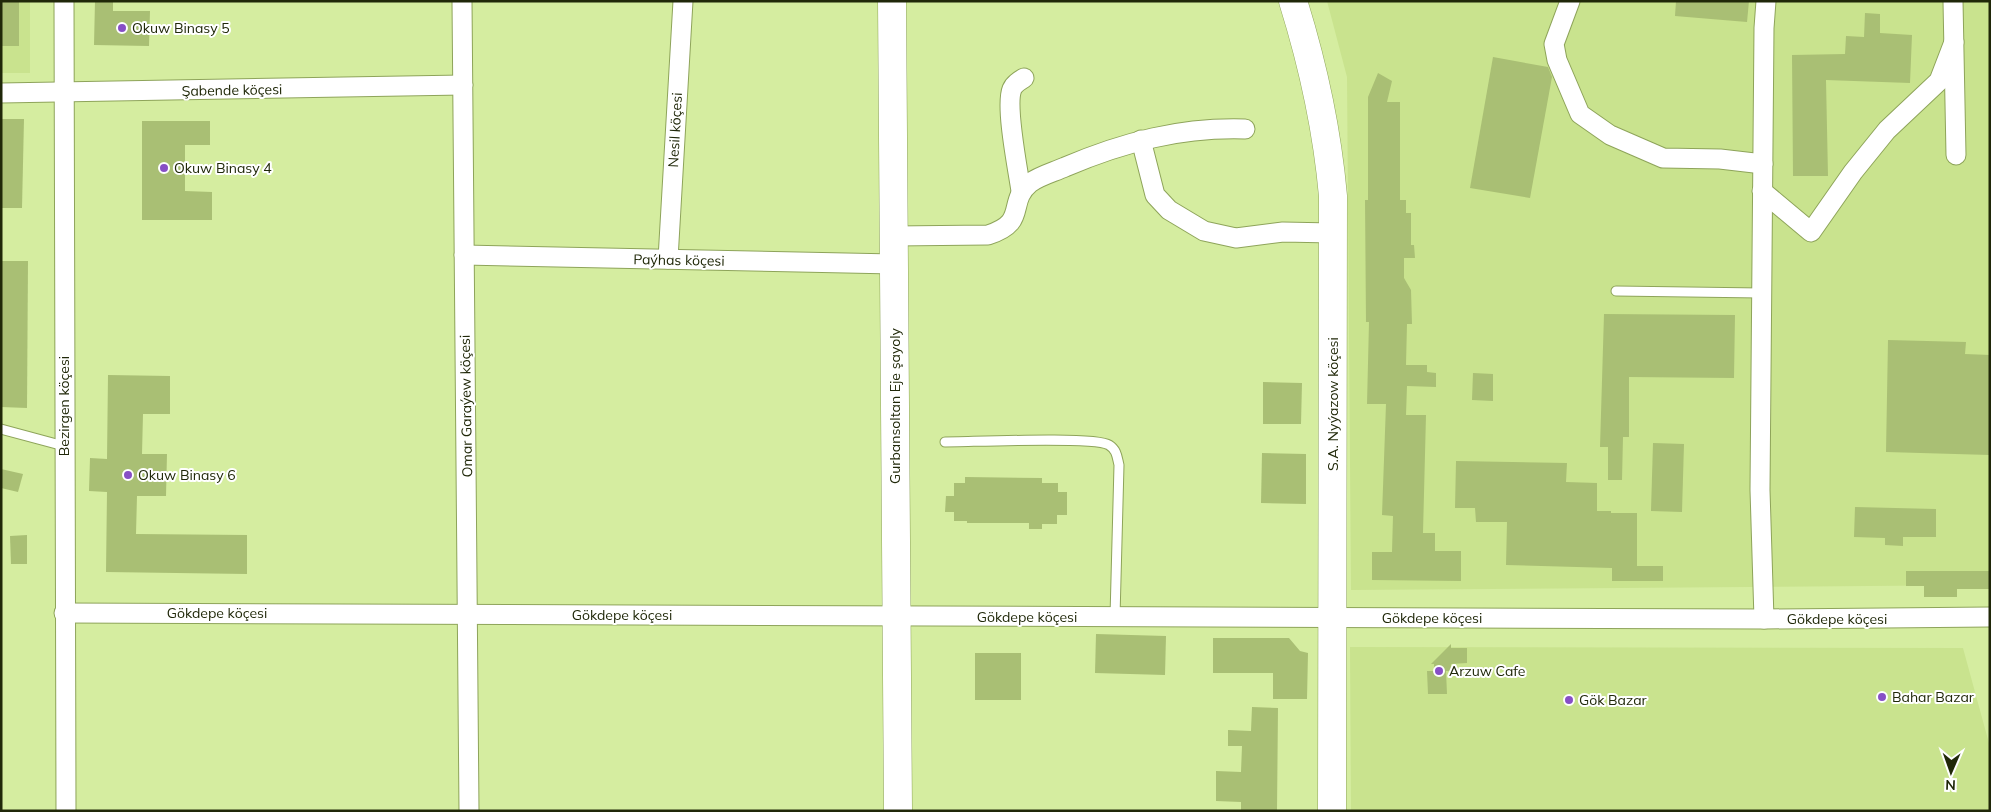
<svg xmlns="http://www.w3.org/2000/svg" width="1991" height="812" font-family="Mulish,sans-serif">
  <rect width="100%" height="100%" fill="#d5eda0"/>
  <g fill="#c9e38e">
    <rect x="1" y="1" width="29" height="72"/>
    <polygon points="1327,1 1990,1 1990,585 1351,590 1347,77"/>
    <polygon points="1350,647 1963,648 1990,747 1990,811 1351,811"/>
  </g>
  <g fill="#a9bf74">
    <rect x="1" y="1" width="18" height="45"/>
    <polygon points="95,1 113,1 113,11 150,11 149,46 94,45"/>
    <polygon points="1676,1 1749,1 1747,22 1675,16"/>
    <polygon points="1865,13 1880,14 1880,33 1912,35 1910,83 1826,80 1828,176 1793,176 1792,55 1845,54 1846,36 1864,37"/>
    <polygon points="1493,57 1548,67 1552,77 1530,198 1470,188"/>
    <polygon points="1378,73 1392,81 1387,102 1400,102 1400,200 1406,200 1406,213 1411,213 1411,245 1414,245 1415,258 1404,258 1404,278 1411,290 1412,324 1407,324 1406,365 1427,365 1427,372 1436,373 1436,387 1407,386 1406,415 1426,415 1423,533 1435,533 1435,551 1461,551 1461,581 1372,580 1372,552 1392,552 1393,516 1382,515 1386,404 1367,404 1369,322 1366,322 1365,200 1368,200 1368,97"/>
    <polygon points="1,119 24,119 22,208 1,208"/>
    <polygon points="142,121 210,121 210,145 185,145 185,191 212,192 212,220 142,220"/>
    <polygon points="1,261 28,261 27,408 1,407"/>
    <polygon points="1604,314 1735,315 1734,378 1629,377 1629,437 1623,437 1622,480 1608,480 1608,447 1600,447"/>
    <polygon points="1888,340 1966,342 1965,354 1990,355 1990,455 1886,452"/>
    <polygon points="1473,373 1493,374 1493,401 1472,400"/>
    <polygon points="108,375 170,376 170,414 143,414 142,454 167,454 166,496 137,496 136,534 247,535 247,574 106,572 107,492 89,491 90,458 107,459"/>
    <polygon points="1263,382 1302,383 1301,424 1263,424"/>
    <polygon points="1653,443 1684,444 1682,512 1651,511"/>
    <polygon points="1262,453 1306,454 1306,504 1261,503"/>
    <polygon points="1456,461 1567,463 1566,482 1597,483 1597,511 1611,511 1611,513 1637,513 1637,566 1663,566 1663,581 1612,581 1612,568 1506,565 1507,522 1476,522 1475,508 1455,508"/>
    <polygon points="1,469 23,474 18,492 1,488"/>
    <polygon points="965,477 1042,478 1042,483 1058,483 1058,492 1067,492 1067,515 1057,515 1057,524 1042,524 1042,529 1029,529 1029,523 967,523 967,521 954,521 954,512 945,512 946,496 954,496 954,483 965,483"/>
    <polygon points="1855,507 1936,509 1936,537 1903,537 1903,546 1885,545 1885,538 1854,537"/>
    <polygon points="27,535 27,564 11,564 10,536"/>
    <polygon points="1906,571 1990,571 1990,589 1957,589 1957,597 1924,597 1924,586 1906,586"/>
    <polygon points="1096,634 1166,636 1165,675 1095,673"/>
    <polygon points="1213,638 1289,638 1300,651 1308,653 1307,699 1273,699 1273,673 1213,673"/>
    <polygon points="1451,644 1451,648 1467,648 1467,663 1451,664 1451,671 1446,671 1447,694 1428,694 1427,671 1434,671 1434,664 1431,664"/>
    <rect x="975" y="653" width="46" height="47"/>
    <polygon points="1252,707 1278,708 1277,811 1241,811 1241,802 1216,801 1216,771 1241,772 1242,746 1228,746 1228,730 1251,731"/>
  </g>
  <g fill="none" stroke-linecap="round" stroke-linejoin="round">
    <g stroke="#8ea45a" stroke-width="11">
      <g id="service">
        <polyline points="1616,291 1761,293"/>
        <polyline points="1,429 64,446"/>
        <path d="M945 442C971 442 1095 436 1109 445 1117 450 1117 457 1119 465L1115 617"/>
      </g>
    </g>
    <g stroke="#8ea45a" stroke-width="21">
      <g id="minor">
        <polyline points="64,1 66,811"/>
        <polyline points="462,1 469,811"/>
        <polyline points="1570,1 1554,44 1557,60 1580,114 1610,135 1663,158 1720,159 1763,164"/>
        <polyline points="1953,1 1956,155"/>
        <polyline points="1,93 463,85"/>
        <polyline points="1141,140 1155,195 1169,210 1204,231 1236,238 1283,232 1332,233"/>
        <path d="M1021 191C1018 170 1005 106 1012 89 1014 84 1019 81 1024 78"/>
        <polyline points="1762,191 1811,232 1853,172 1887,130 1939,81 1954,42"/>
        <path d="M894 236 988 235C1029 222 1006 203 1030 183 1039 176 1054 172 1065 167 1124 142 1181 127 1245 129"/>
        <polyline points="464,255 894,264"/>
        <polyline points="668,259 683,1"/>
        <polyline points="64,613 1764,619 1990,617"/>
        <polyline points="1764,619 1760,490 1764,28 1766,1"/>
      </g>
    </g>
    <g stroke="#8ea45a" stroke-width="29">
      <g id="primary">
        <polyline points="892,1 898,811"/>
        <path d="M1293 1C1313 65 1327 129 1333 196L1332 811"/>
      </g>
    </g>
    <use href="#service" stroke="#fff" stroke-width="9"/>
    <use href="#minor" stroke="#fff" stroke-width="19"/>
    <use href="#primary" stroke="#fff" stroke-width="28"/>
  </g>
  <g fill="#874fc6" stroke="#fff" stroke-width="2">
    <circle cx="122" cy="28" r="5"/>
    <circle cx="164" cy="168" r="5"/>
    <circle cx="128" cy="475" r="5"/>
    <circle cx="1439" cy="671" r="5"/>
    <circle cx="1882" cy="697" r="5"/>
    <circle cx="1569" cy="700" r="5"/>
  </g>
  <g text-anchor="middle" stroke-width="4" stroke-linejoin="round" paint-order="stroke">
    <g font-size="14" fill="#202809" stroke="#fff" text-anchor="start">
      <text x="132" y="33">Okuw Binasy 5</text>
      <text x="174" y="173">Okuw Binasy 4</text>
      <text x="138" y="480">Okuw Binasy 6</text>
      <text x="1449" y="676">Arzuw Cafe</text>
      <text x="1892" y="702">Bahar Bazar</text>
      <text x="1579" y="705">Gök Bazar</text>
    </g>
    <g font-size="14" fill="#202809" stroke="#fff">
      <text transform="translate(232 90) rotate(-1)" y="5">Şabende köçesi</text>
      <text transform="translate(675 130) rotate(-87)" y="5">Nesil köçesi</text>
      <text transform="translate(679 260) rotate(1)" y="5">Paýhas köçesi</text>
      <text transform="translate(1333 404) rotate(-90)" y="5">S.A. Nyýazow köçesi</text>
      <text transform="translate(64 406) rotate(-90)" y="5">Bezirgen köçesi</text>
      <text transform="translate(466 406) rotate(-91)" y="5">Omar Garaýew köçesi</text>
      <text transform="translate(895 406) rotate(-90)" y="5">Gurbansoltan Eje şayoly</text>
      <text x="217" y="618">Gökdepe köçesi</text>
      <text x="622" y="620">Gökdepe köçesi</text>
      <text x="1027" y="622">Gökdepe köçesi</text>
      <text x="1432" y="623">Gökdepe köçesi</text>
      <text x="1837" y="624">Gökdepe köçesi</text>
    </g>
  </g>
  <rect width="1991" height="812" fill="none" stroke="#202809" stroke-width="5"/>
  <g transform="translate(1951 772) rotate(182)" stroke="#ffffff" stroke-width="4" paint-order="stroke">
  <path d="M0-4L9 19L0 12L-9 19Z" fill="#202809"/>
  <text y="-8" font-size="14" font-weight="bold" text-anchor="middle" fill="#202809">N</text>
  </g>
</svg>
